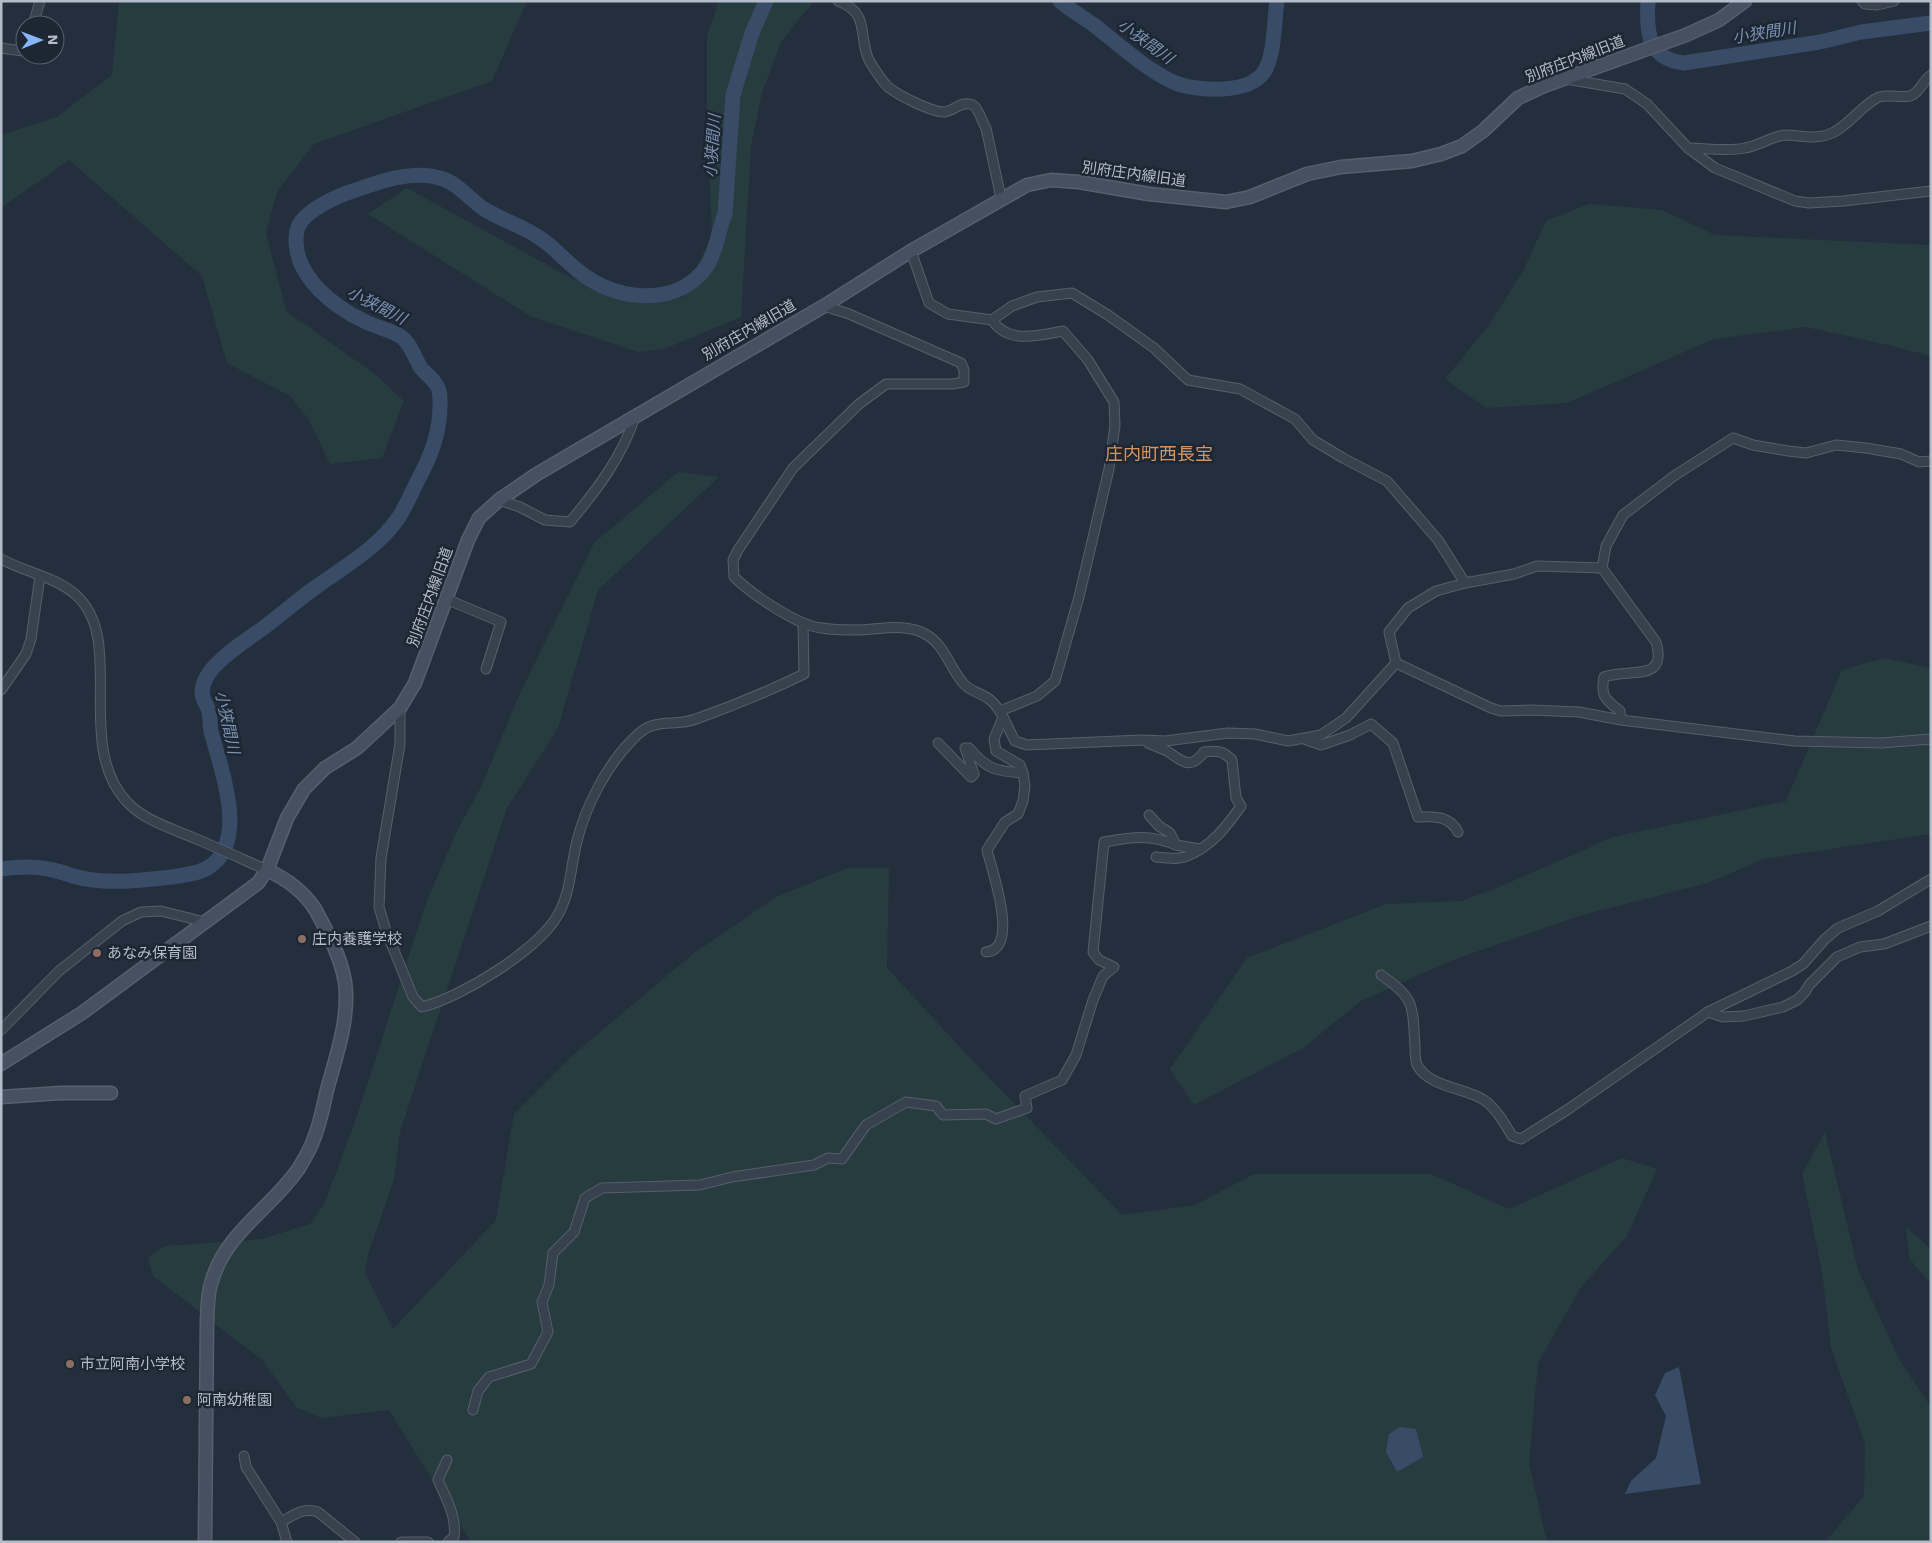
<svg xmlns="http://www.w3.org/2000/svg" width="1932" height="1543" font-family="'Work Sans','Noto Sans JP',sans-serif">
  <rect width="100%" height="100%" fill="#242f3e"/>
  <g fill="#263c3f">
    <polygon points="119,1 527,1 492,81 314,144 277,192 266,232 286,311 376,375 404,401 382,458 330,464 309,420 290,396 227,363 202,276 69,160 1,208 1,135 57,117 112,75"/>
    <polygon points="719,1 814,1 781,42 762,93 751,146 741,317 664,349 638,352 532,317 368,214 407,188 573,279 683,298 712,235 707,118 707,35"/>
    <polygon points="1589,204 1662,210 1715,235 1931,245 1931,356 1888,345 1806,327 1714,339 1567,403 1486,408 1445,379 1489,325 1523,271 1546,221"/>
    <polygon points="678,472 719,477 598,590 558,728 507,808 400,1132 394,1179 368,1255 365,1273 393,1329 496,1220 514,1114 575,1053 694,953 776,897 848,868 889,868 887,968 971,1059 1122,1215 1195,1205 1254,1174 1431,1174 1509,1209 1622,1158 1657,1169 1627,1236 1581,1287 1538,1363 1529,1464 1547,1542 471,1542 389,1410 321,1418 297,1408 263,1361 153,1276 148,1257 165,1246 262,1239 310,1224 324,1204 355,1122 426,903 456,833 482,785 519,695 594,543"/>
    <polygon points="1885,658 1931,668 1931,834 1763,859 1708,883 1582,915 1450,961 1361,1001 1303,1048 1194,1105 1170,1069 1247,958 1386,904 1461,901 1497,888 1613,837 1786,801 1842,670"/>
    <polygon points="1825,1132 1858,1270 1900,1361 1931,1407 1931,1542 1825,1542 1864,1496 1865,1444 1831,1348 1822,1272 1802,1174"/>
    <polygon points="1906,1227 1931,1249 1931,1284 1909,1258"/>
  </g>
  <g fill="#394c67">
    <polygon points="1679,1367 1701,1484 1625,1494 1631,1481 1656,1458 1666,1416 1655,1395 1665,1373"/>
    <polygon points="1400,1427 1416,1429 1423,1457 1397,1472 1386,1452 1389,1434"/>
  </g>
  <g fill="none" stroke-linecap="round" stroke-linejoin="round">
    <g stroke="#394c67" stroke-width="15">
      <path d="M1060 1C1070 10 1083 17 1094 25 1118 44 1143 67 1171 81 1193 92 1248 95 1264 72 1275 55 1274 21 1277 1"/>
      <path d="M1648 1C1646 32 1648 59 1684 63L1820 42 1861 32 1931 23"/>
      <path d="M1 869C16 867 34 866 48 869 61 871 73 877 86 879 114 884 144 880 172 877 184 875 199 874 209 867 248 842 222 771 212 735 209 728 211 720 209 712 208 707 205 703 203 698 200 687 205 678 212 669 227 652 248 639 266 626 283 613 299 599 316 587 345 566 378 548 399 517 406 506 411 494 417 482 431 456 441 431 440 401 440 395 440 391 437 386 433 379 426 374 421 368 414 357 411 343 400 336 389 329 375 327 364 321 334 307 297 278 296 242 296 236 296 232 298 227 305 210 339 195 356 190 381 181 412 170 440 178 458 183 469 199 484 209 502 220 522 226 540 238 557 249 570 267 588 278 624 302 680 305 707 266 717 250 718 231 725 214L733 95 752 33 766 1"/>
    </g>
    <g stroke="#565f6c" stroke-width="11">
      <g id="street">
        <path d="M838 1C868 13 859 29 867 55 868 61 883 82 888 87 898 95 931 112 944 112 954 111 962 100 973 105 979 109 982 122 986 128L1001 198"/>
        <polyline points="1862,1 1865,4 1877,5 1894,1"/>
        <polyline points="33,25 40,1"/>
        <polyline points="1,48 23,51 25,48"/>
        <path d="M1566 79 1625 89 1647 104 1688 148C1706 148 1727 152 1745 148 1759 146 1772 136 1785 135 1801 135 1817 141 1834 132 1850 124 1863 104 1879 97 1889 94 1900 98 1910 96 1920 93 1922 81 1931 75"/>
        <polyline points="1688,148 1715,168 1795,201 1809,203 1843,201 1931,191"/>
        <path d="M911 251 929 303 948 314 992 320C1008 344 1037 336 1063 331L1088 360 1114 402 1115 425 1109 469 1079 597 1055 681 1037 696 1000 711"/>
        <path d="M824 306 849 314 961 363 964 370V382L952 384H886L859 404 793 468 738 550 733 560 734 577C752 594 797 626 822 628 833 630 845 630 856 630 879 630 906 622 927 635 945 646 950 668 963 683 969 691 981 693 989 699 1002 709 1007 727 1015 741L1027 745 1141 740 1165 741 1228 733 1255 734 1288 741 1321 735 1346 718 1396 663"/>
        <polyline points="992,320 1012,306 1037,297 1072,293 1108,315 1154,348 1188,380 1240,389 1295,419 1313,440 1343,458 1387,481 1438,540 1465,583"/>
        <path d="M499 500 520 507 545 520 570 522C596 491 623 456 635 416"/>
        <path d="M1 559C25 572 56 577 76 595 127 641 73 744 127 802 145 821 171 828 194 838 218 848 242 859 267 870"/>
        <polyline points="446,599 501,622 486,669"/>
        <polyline points="1396,663 1491,708 1501,711 1531,710 1579,712 1621,720 1795,741 1881,743 1931,739"/>
        <polyline points="1396,663 1389,632 1408,608 1436,591 1465,583 1514,574 1537,566 1602,568"/>
        <polyline points="1,690 26,654 31,639 40,576"/>
        <path d="M400 708V744L381 858 379 907 386 931 413 997 422 1007C462 997 542 948 560 911 571 889 571 864 577 841 586 805 607 765 633 739 655 715 672 728 696 719 733 706 769 691 804 674L803 623"/>
        <path d="M1621 720 1620 711C1606 700 1600 696 1604 677 1629 668 1668 683 1656 642L1602 568 1606 546 1623 515 1674 476 1733 438 1753 445 1788 451 1806 453 1836 445 1866 448 1901 454 1919 462 1931 461"/>
        <path d="M1304 739 1321 745 1350 735 1371 724 1393 743 1418 817C1434 816 1450 816 1458 832"/>
        <path d="M938 743 971 777 974 774 965 748H969C988 770 995 771 1023 773"/>
        <path d="M1148 743C1154 746 1161 748 1167 751 1182 761 1190 771 1204 752 1217 750 1223 751 1232 760L1236 798 1241 806C1227 826 1211 847 1187 856 1178 860 1166 858 1156 857"/>
        <polyline points="1149,815 1159,826 1170,833 1176,845 1200,849"/>
        <path d="M986 952C1021 950 991 868 987 850L1005 822 1018 814 1023 801 1025 786 1023 773 1020 765 996 751 994 739 1003 717"/>
        <path d="M1381 975C1416 999 1412 1005 1415 1046 1415 1051 1415 1060 1417 1065 1430 1088 1464 1087 1484 1100 1496 1108 1505 1124 1512 1136L1521 1139 1567 1110 1708 1012 1792 971 1803 964 1825 939 1838 928 1878 911 1931 879"/>
        <polyline points="1708,1012 1723,1017 1744,1016 1783,1007 1797,1000 1805,992 1809,985 1837,957 1860,947 1884,944 1931,926"/>
        <polyline points="1,1030 59,971 122,921 141,912 161,911 205,922"/>
        <path d="M473 1410 478 1391 489 1377 531 1364 548 1332 542 1302 549 1285 553 1253 574 1232 585 1198 602 1188 700 1185 732 1177 814 1165 828 1158 842 1159 866 1125 906 1102 936 1106 943 1115 986 1114 996 1119 1027 1108 1025 1096 1062 1080 1076 1055 1093 1000 1103 976 1114 967 1099 960 1093 952 1104 842C1132 837 1150 834 1176 845"/>
        <polyline points="244,1456 246,1467 281,1522 287,1542"/>
        <path d="M447 1460 438 1480C446 1498 457 1517 454 1537L448 1542"/>
        <path d="M281 1522C294 1515 303 1507 318 1512L355 1542"/>
        <polyline points="401,1542 428,1542"/>
      </g>
    </g>
    <g stroke="#565f6c" stroke-width="15">
      <g id="secondary">
        <polyline points="1,1064 82,1013 258,883 267,870 287,818 304,789 325,768 357,748 400,708 415,683 468,540 479,518 499,500 537,474 824,306 911,251 1027,185 1051,180 1079,182 1149,194 1226,202 1250,197 1307,174 1341,167 1412,161 1441,154 1462,146 1483,131 1518,98 1544,86 1686,35 1719,20 1745,1"/>
        <polyline points="1,1097 61,1093 111,1093"/>
        <path d="M205 1542 207 1321C208 1309 207 1296 211 1284 224 1233 271 1209 299 1168 304 1159 310 1150 313 1141 320 1125 323 1107 327 1090 336 1056 350 1018 345 982 341 957 327 931 315 909 303 891 287 879 267 870"/>
      </g>
    </g>
    <use href="#street" stroke="#38414e" stroke-width="9"/>
    <use href="#secondary" stroke="#465061" stroke-width="12"/>
  </g>
  <g fill="#8d6e63" stroke="#1d2633" stroke-width="2">
    <circle cx="302" cy="939" r="5"/>
    <circle cx="97" cy="953" r="5"/>
    <circle cx="70" cy="1364" r="5"/>
    <circle cx="187" cy="1400" r="5"/>
  </g>
  <g text-anchor="middle" stroke-width="5" stroke-linejoin="round" paint-order="stroke">
    <g font-size="15" fill="#b4bcc9" stroke="#1d2633">
      <text transform="translate(1575 59) rotate(-21)" y="5">別府庄内線旧道</text>
      <text transform="translate(1134 174) rotate(8)" y="5">別府庄内線旧道</text>
      <text transform="translate(749 330) rotate(-30)" y="5">別府庄内線旧道</text>
      <text transform="translate(430 597) rotate(-70)" y="5">別府庄内線旧道</text>
    </g>
    <g font-size="15" fill="#b4bcc9" stroke="#1d2633" text-anchor="start">
      <text x="312" y="944">庄内養護学校</text>
      <text x="107" y="958">あなみ保育園</text>
      <text x="80" y="1369">市立阿南小学校</text>
      <text x="197" y="1405">阿南幼稚園</text>
    </g>
    <g font-size="16" font-style="italic" fill="#7c92b1" stroke="#1d2633">
      <text transform="translate(1764 32) rotate(-9)" y="6">小狭間川</text>
      <text transform="translate(1146 41) rotate(36)" y="6">小狭間川</text>
      <text transform="translate(712 146) rotate(-86)" y="6">小狭間川</text>
      <text transform="translate(377 305) rotate(27)" y="6">小狭間川</text>
      <text transform="translate(228 722) rotate(78)" y="6">小狭間川</text>
    </g>
    <g font-size="18" fill="#d59563" stroke="#1d2633">
      <text x="1159" y="460">庄内町西長宝</text>
    </g>
  </g>
  <rect width="1932" height="1543" fill="none" stroke="#b4bcc9" stroke-width="5"/>
  <g transform="translate(40 40) rotate(89)"><circle r="24" fill="#1d2633" stroke="#59626f"/>
  <path d="M0-4L9 19L0 12L-9 19Z" fill="#8ab4f8"/>
  <text y="-8" font-size="14" font-weight="bold" text-anchor="middle" fill="#b4bcc9">N</text>
  </g>
</svg>
